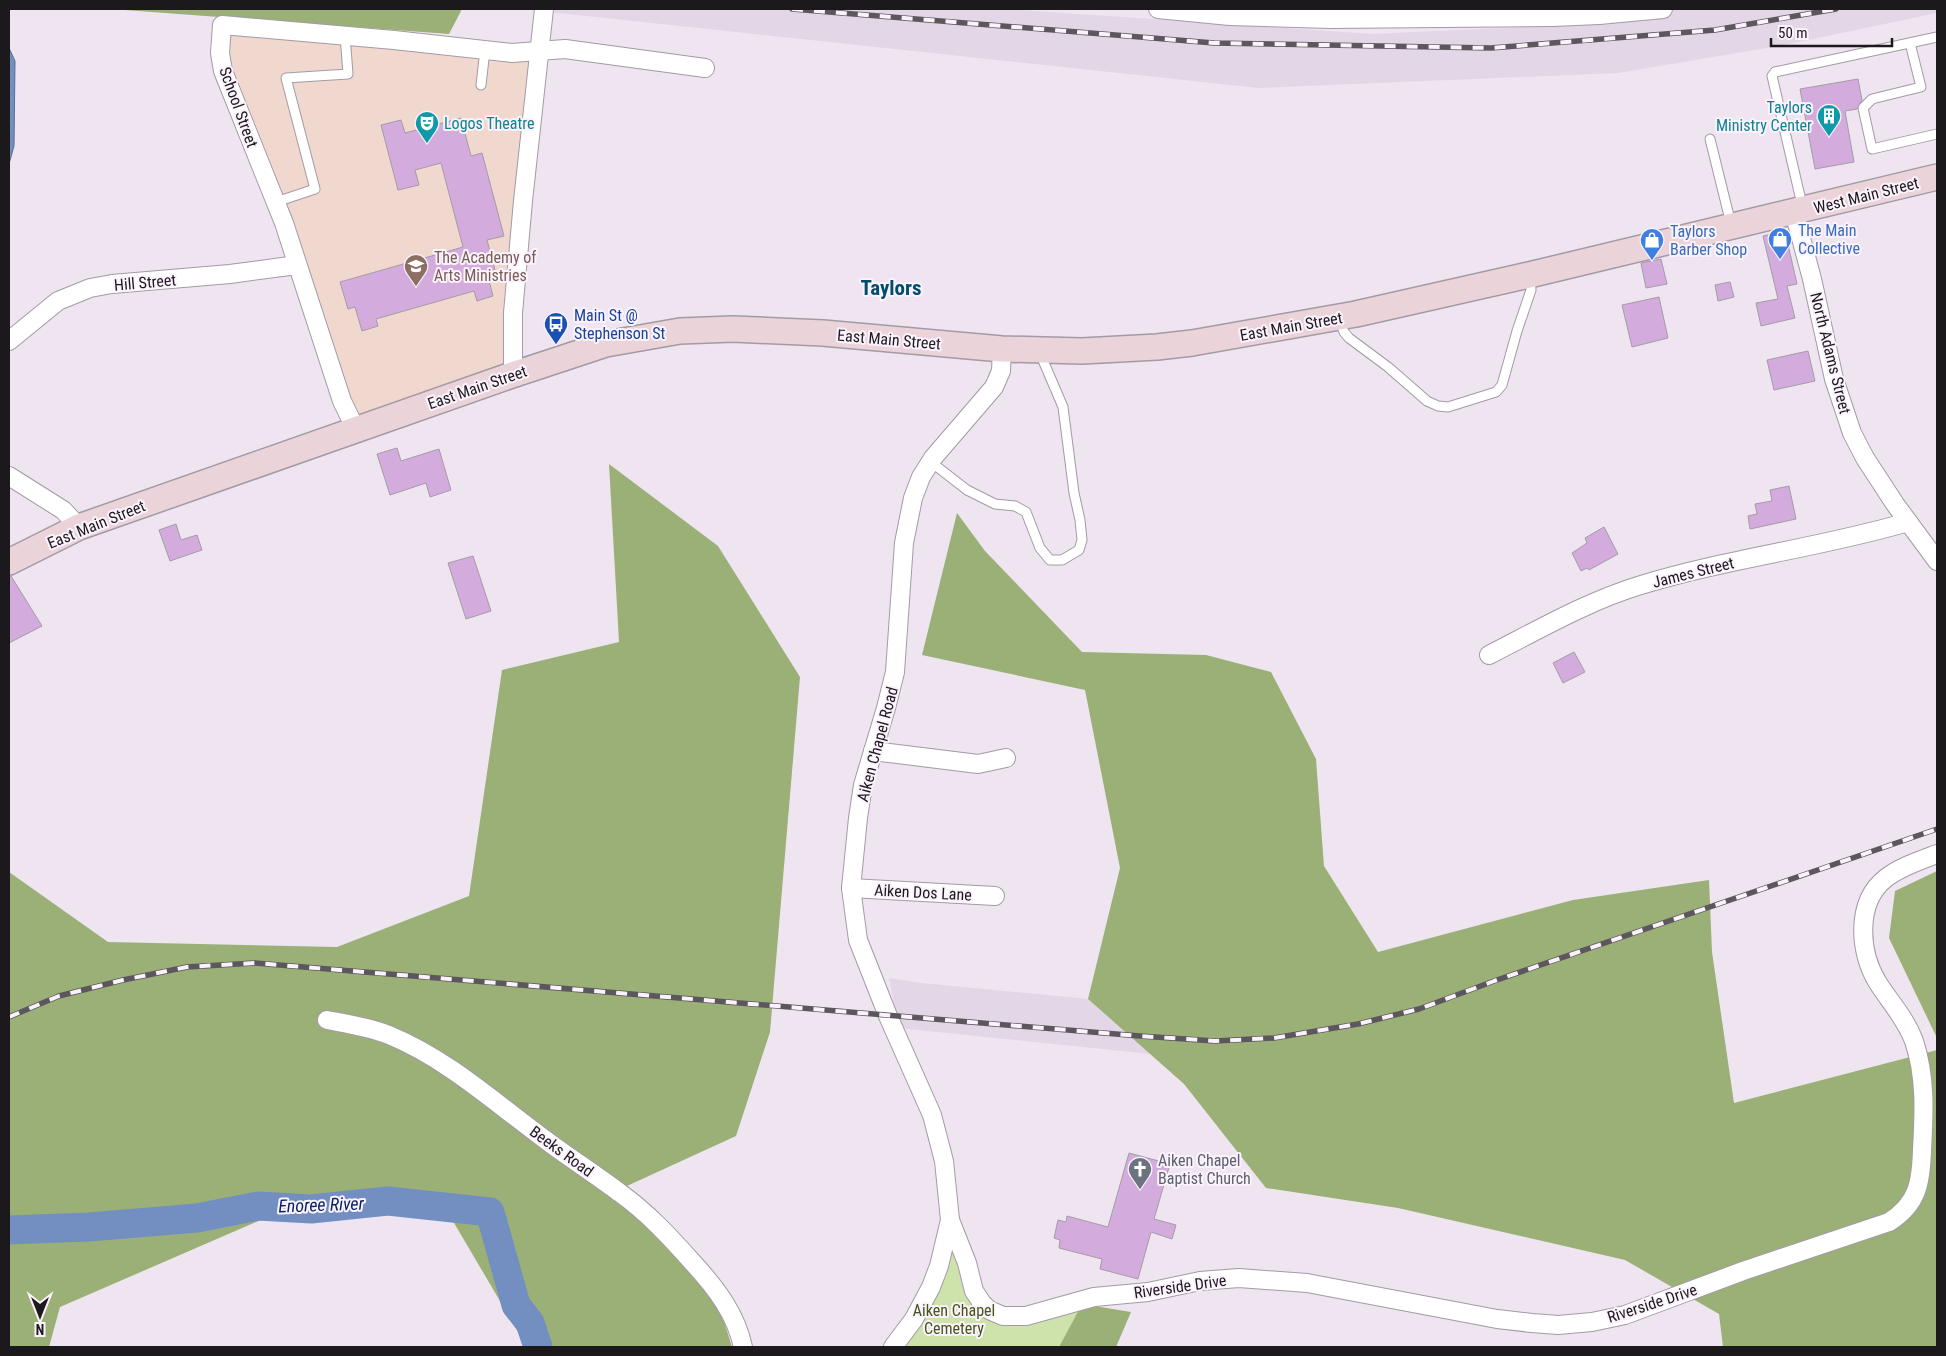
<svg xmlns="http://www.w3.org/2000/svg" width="1946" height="1356" font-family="'Roboto Condensed',sans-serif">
  <rect width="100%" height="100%" fill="#eee5f0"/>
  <g fill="#e3d6e7">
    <polygon points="521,9 1005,9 1372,34 1568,25 1674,9 1937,9 1937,13 1784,45 1618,73 1259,88"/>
    <polygon points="889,978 921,983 1088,999 1150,1054 899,1028"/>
  </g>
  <polygon fill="#f1d8cf" points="222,25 538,51 513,374 356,430 241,118"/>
  <polygon fill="#cee2ab" points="952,1246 986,1318 1082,1304 1059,1347 905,1347 925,1316 944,1279"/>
  <g fill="#9bb077">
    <polygon points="111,9 462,9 449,34"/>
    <polygon points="609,464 718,546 800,677 770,1032 736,1136 616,1191 718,1302 732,1347 527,1347 447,1211 270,1216 60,1307 49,1347 9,1347 9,872 108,942 337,947 469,896 502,670 619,642"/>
    <polygon points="957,513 985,551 1082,652 1206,655 1271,672 1316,759 1324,866 1378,952 1573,900 1709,880 1712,952 1734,1103 1937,1050 1937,1347 1723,1347 1719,1314 1625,1260 1398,1208 1266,1188 1184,1084 1088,999 1120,868 1085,690 922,655"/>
    <polygon points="1937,871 1937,1038 1889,938 1895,891"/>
    <polygon points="1082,1304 1131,1312 1116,1347 1059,1347"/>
  </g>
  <polygon fill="#738fc1" stroke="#596c90" points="9,48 15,61 14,146 9,164"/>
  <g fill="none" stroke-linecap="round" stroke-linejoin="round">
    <polyline stroke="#738fc1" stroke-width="29" points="9,1230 89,1227 197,1218 258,1206 311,1209 388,1201 490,1212 516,1305 530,1323 538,1347"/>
  </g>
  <g fill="#d3abdc" stroke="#a49ca6">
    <polygon points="1858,79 1862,100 1857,109 1845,111 1854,162 1815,169 1800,89"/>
    <polygon points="461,118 471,156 482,153 504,236 487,240 495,270 487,273 493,296 477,301 474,291 376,319 378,326 362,331 355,307 348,309 340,282 463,247 441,163 415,170 419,185 398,190 381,125 401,120 405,133"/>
    <polygon points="1785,231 1797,284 1787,286 1795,318 1761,326 1756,303 1778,299 1763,236"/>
    <polygon points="1661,259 1667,284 1646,288 1641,263"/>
    <polygon points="1730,282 1734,297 1718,301 1715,285"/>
    <polygon points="1659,297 1668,338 1632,347 1622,305"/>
    <polygon points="1808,351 1815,381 1774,390 1767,360"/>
    <polygon points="397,448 401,461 439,449 451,490 430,497 426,483 390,495 377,454"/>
    <polygon points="1789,486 1796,519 1750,529 1748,516 1757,514 1755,504 1772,501 1770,490"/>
    <polygon points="176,524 181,540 197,535 202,550 170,561 159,530"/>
    <polygon points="1604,527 1618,554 1589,570 1587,568 1581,571 1572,553 1587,543 1585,538"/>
    <polygon points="473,556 491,611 466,619 448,563"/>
    <polygon points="9,576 11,576 42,626 9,643"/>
    <polygon points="1574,652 1585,672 1563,683 1553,663"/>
    <polygon points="1129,1153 1170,1164 1154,1219 1176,1225 1172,1239 1151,1232 1138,1279 1100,1269 1102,1259 1059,1248 1060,1240 1054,1238 1058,1220 1066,1222 1067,1216 1108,1227"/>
  </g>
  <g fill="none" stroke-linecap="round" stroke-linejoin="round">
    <g stroke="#a39aa5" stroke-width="11">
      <g id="lane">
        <polyline points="1910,43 1921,87 1872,99 1863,108 1872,149 1937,134"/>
        <polyline points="481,85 485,50"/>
        <polyline points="1710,139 1731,224"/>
        <polyline points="276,202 315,189 286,78 348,74 345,35"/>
        <polyline points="1803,209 1772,76 1775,72 1937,37"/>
        <polyline points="1339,318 1344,332 1349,338 1388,367 1427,401 1438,406 1448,407 1496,392 1502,385 1517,331 1531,290 1530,277"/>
        <polyline points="931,462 967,490 995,504 1015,506 1026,512 1040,548 1050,560 1062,560 1079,550 1082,540 1080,520 1074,493 1063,407 1039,351"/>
      </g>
    </g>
    <g stroke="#a39aa5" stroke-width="20">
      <g id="street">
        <polyline points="1158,9 1230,16 1330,19 1553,17 1599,15 1663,9"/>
        <polyline points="1794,212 1812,279 1834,379 1852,433 1865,458 1895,504 1937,561"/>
        <polyline points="9,341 58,301 90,288 112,284 230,274 297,265"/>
        <polyline points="513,374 513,313 523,201 544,9"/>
        <polyline points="356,430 342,401 284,223 223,71 220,53 222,25 394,40 512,53 565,49 705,68"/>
        <polyline points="9,476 63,510 79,527"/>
        <path d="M1489 655C1538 630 1588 601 1641 585 1729 558 1820 548 1908 522"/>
        <polyline points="873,751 978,764 1006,758"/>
        <polyline points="851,888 995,896"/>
        <path d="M327 1020C348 1024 369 1027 389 1035 447 1059 493 1101 543 1138 568 1157 595 1174 620 1193 648 1213 671 1238 694 1264 716 1288 736 1314 743 1347"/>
        <path d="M950 1220 967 1263 974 1291 982 1303 989 1310 1003 1316H1026L1094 1297 1148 1292 1200 1281 1239 1278 1307 1283 1497 1319 1532 1323 1558 1325 1592 1322 1625 1315 1743 1271 1889 1222C1918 1204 1921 1182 1922 1150 1924 1113 1926 1077 1914 1041 1906 1019 1890 1002 1878 983 1859 953 1855 902 1886 878 1900 867 1921 860 1937 854"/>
        <polyline points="893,1347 914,1319 931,1287 939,1266 950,1220 944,1161 932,1115 888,1016 858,940 851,888 858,818 863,785 886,708 895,672 904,543 913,498 921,477 933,458 994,387 1001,371 1002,349"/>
      </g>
    </g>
    <g stroke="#a39aa5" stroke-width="28">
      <polyline id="secondary" points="9,562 79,527 509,376 606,344 680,331 733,329 823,333 1002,349 1082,351 1157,347 1192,343 1356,314 1529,275 1937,177"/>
    </g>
    <use href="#lane" stroke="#fff" stroke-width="9"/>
    <use href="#street" stroke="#fff" stroke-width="18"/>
    <use href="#secondary" stroke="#ebd3da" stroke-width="25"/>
    <g stroke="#5c575c" stroke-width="5.5">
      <g id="rail">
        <polyline points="792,9 1214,43 1491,48 1715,30 1836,9"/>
        <polyline points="9,1017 59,996 123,980 187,967 255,963 1140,1036 1215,1041 1274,1038 1358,1024 1419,1009 1494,981 1937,829"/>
      </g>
    </g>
    <use href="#rail" stroke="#fbf2fd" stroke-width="4" stroke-dasharray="11" stroke-linecap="butt"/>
  </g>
  <defs>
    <g id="building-pin" transform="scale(1.25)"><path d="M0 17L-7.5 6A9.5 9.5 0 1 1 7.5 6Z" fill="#0f9aa8" stroke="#fbf2fd"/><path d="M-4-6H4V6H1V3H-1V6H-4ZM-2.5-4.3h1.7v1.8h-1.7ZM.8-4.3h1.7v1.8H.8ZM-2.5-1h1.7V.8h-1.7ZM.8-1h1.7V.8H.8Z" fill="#fff"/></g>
    <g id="theatre-pin" transform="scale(1.25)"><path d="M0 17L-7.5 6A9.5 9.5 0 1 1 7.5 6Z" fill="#0f9aa8" stroke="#fbf2fd"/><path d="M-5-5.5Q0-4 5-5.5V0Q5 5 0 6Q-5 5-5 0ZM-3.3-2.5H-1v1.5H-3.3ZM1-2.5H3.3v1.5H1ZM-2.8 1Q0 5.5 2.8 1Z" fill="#fff"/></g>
    <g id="shop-pin" transform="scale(1.25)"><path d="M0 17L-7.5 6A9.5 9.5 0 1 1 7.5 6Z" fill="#3f7fe0" stroke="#fbf2fd"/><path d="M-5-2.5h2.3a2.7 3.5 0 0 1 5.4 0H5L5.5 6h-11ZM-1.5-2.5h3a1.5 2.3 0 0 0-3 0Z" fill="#fff"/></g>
    <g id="university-pin" transform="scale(1.25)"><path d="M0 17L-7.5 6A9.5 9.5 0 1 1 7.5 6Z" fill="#8d6e63" stroke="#fbf2fd"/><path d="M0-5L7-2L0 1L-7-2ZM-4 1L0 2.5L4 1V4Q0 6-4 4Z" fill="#fff"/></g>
    <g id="bus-pin" transform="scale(1.25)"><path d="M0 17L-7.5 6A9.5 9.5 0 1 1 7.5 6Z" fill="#1a4fb4" stroke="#fbf2fd"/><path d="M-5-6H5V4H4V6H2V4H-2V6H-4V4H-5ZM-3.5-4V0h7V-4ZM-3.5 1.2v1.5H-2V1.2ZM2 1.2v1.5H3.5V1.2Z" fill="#fff"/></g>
    <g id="church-pin" transform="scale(1.25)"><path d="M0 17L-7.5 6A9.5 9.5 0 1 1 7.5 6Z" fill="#6b7280" stroke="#fbf2fd"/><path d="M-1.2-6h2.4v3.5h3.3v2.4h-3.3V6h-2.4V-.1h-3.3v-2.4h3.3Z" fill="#fff"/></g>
  </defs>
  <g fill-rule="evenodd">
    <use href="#building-pin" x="1829" y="116"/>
    <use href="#theatre-pin" x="427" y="123"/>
    <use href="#shop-pin" x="1780" y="239"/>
    <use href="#shop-pin" x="1652" y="240"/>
    <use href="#university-pin" x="416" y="266"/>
    <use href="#bus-pin" x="556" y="324"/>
    <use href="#church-pin" x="1140" y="1169"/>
  </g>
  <g text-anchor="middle" stroke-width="4" stroke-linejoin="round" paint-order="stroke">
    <g font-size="16" fill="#1c191c" stroke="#fbf2fd">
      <text transform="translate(239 107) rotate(70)" y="6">School Street</text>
      <text transform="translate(1866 195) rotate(-14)" y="6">West Main Street</text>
      <text transform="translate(145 282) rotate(-5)" y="6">Hill Street</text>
      <text transform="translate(1291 326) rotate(-10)" y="6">East Main Street</text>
      <text transform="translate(889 339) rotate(5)" y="6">East Main Street</text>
      <text transform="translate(1831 353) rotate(76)" y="6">North Adams Street</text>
      <text transform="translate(477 387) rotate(-19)" y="6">East Main Street</text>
      <text transform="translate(96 524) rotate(-22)" y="6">East Main Street</text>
      <text transform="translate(1693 572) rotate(-14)" y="6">James Street</text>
      <text transform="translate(877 744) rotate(-75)" y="6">Aiken Chapel Road</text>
      <text transform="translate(923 892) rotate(3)" y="6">Aiken Dos Lane</text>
      <text transform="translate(562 1151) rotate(36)" y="6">Beeks Road</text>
      <text transform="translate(1180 1286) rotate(-8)" y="6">Riverside Drive</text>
      <text transform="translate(1652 1303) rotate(-18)" y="6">Riverside Drive</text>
    </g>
    <g font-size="16" fill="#0d838f" stroke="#fbf2fd" text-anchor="end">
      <text x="1812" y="113">Taylors<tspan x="1812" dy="18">Ministry Center</tspan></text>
      <text x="444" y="129" text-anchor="start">Logos Theatre</text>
    </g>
    <g font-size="16" fill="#366cbe" stroke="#fbf2fd" text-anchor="start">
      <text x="1798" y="236">The Main<tspan x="1798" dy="18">Collective</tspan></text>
      <text x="1670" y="237">Taylors<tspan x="1670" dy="18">Barber Shop</tspan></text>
    </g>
    <g font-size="16" fill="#785e54" stroke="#fbf2fd" text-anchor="start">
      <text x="434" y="263">The Academy of<tspan x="434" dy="18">Arts Ministries</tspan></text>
    </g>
    <g font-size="16" fill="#164399" stroke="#fbf2fd" text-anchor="start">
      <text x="574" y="321">Main St @<tspan x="574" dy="18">Stephenson St</tspan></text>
    </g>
    <g font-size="16" fill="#5b616d" stroke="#fbf2fd" text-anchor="start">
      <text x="1158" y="1166">Aiken Chapel<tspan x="1158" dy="18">Baptist Church</tspan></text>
    </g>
    <g font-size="16" fill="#435517" stroke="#fbf2fd">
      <text x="954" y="1316">Aiken Chapel<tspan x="954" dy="18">Cemetery</tspan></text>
    </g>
    <g font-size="18" font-style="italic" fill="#062661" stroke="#fbf2fd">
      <text transform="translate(321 1205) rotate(-2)" y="6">Enoree River</text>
    </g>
    <g font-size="21" font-weight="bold" fill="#004e6a" stroke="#fbf2fd">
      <text x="891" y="295">Taylors</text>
    </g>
  </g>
  <rect width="1946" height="1356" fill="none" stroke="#1c191c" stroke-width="20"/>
  <g transform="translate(40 1316) rotate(180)" stroke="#fbf2fd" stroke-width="4" paint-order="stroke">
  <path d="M0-4L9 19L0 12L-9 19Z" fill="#1c191c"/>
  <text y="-8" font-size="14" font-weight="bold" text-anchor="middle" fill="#1c191c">N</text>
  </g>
  <path d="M1771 38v8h121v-8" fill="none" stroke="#1c191c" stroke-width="2.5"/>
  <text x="1778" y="38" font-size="15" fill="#1c191c" stroke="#fbf2fd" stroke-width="4" paint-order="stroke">50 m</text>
</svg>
